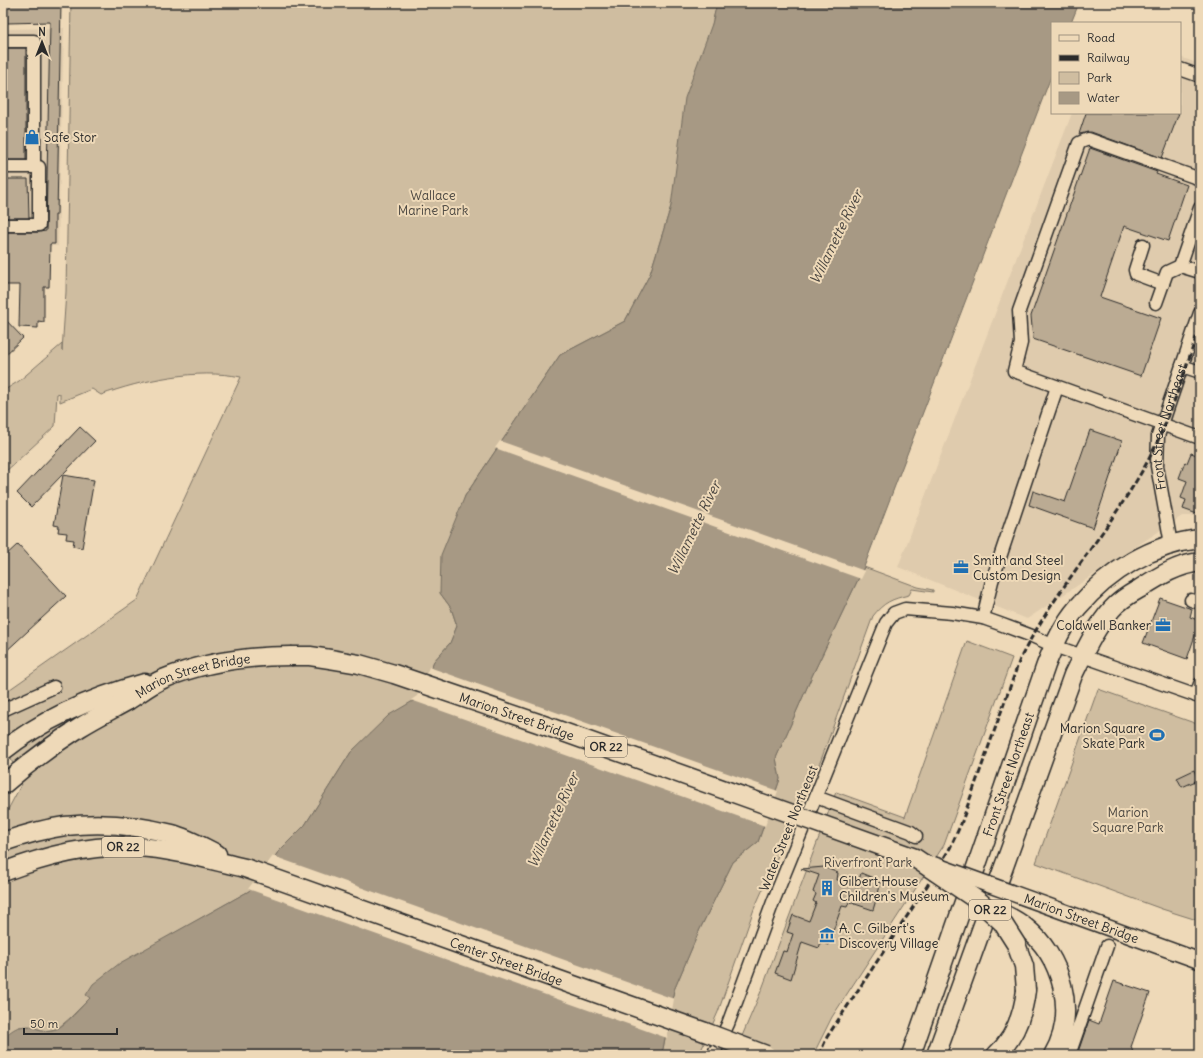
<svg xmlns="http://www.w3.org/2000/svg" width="1203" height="1058" font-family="Delius,sans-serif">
  <rect width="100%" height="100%" fill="#eed9b8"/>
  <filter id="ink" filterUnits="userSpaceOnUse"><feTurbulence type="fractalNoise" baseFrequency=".025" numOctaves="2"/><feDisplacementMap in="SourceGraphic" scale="8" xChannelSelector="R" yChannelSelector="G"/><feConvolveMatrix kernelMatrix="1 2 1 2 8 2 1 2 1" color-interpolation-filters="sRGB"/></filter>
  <g filter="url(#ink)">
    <g fill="#dfcbad">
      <polygon points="64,28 58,246 3,245 3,29"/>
      <polygon points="1180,57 1200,64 1200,516 1182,516 1027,619 898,567 1072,113 1180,113"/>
    </g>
    <g fill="#cfbda0" stroke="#7d7466">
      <path d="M71 3H717L671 206 650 274 625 321 560 355 465 496 440 593 451 608 457 626 450 643 434 661 418 698 351 752 305 825 279 851 249 891 171 935 90 998 70 1018 57 1029 44 1031 30 1026 19 1027 3 1038V819L21 785 3 738V694L137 600 241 377C198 368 142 380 101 395L92 389 60 402V393L57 394 55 426 3 474V391L19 381 62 344V351L66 292Z"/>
      <path d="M864 567 918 587 933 590V592L912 589 909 595C892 599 884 602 873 616L821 760 754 909 718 1012 699 1055H659L663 1049 674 990 700 929 733 862 758 842 780 779 776 758 812 676Z"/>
      <polygon points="967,641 1012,658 944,845 832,1017 813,1055 734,1055 762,989 836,792 905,817"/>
      <polygon points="1098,689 1200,725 1200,921 1162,909 1036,863"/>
    </g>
    <path fill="#a79984" stroke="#756d60" d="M717 3H1079L1071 23H1052V74L864 567 812 676 776 758 780 779 758 842 733 862 700 929 674 990 663 1049 659 1055H3L4 1037C9 1033 14 1028 20 1027 34 1023 40 1035 56 1029 65 1026 82 1006 90 998L86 995 93 984 120 963 249 891 279 851 305 825 351 752 389 715 418 698 434 661 450 643 457 626 451 608 440 593 441 555 465 496 560 355 625 321 650 274 671 206 685 98 712 24Z"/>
    <g fill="#eed9b8">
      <polygon points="500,441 865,571 861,579 495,448"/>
      <polygon points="429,667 778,791 765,826 411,700 417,696"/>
      <polygon points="273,856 674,999 667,1038 248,889"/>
    </g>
    <g fill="#bbab93" stroke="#2b2b2b">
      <polygon points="7,3 61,3 57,215 55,215 55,244 50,244 49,287 44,287 44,322 38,321 38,328 19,327 20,285 4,285 3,232 39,232 46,231 50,22 7,23"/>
      <polygon points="5,48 26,48 26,160 6,160"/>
      <polygon points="1086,113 1179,113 1162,158 1091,132 1079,134"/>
      <polygon points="1090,148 1157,172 1156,174 1187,185 1168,241 1124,226 1100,297 1161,318 1141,376 1033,339 1031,316"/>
      <polygon points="3,179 28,179 29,218 3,218"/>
      <polygon points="3,317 23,338 3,357"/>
      <polygon points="80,427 95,441 31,507 17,493"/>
      <polygon points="1090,430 1122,441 1093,528 1029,505 1033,491 1065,502"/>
      <polygon points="1191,453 1200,456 1200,515 1183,509 1186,500 1181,498 1187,481 1179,478 1185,462 1187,463"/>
      <polygon points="63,475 94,480 82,548 73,546 74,540 66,539 67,533 58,532 59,526 54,525"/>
      <polygon points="18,544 66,596 3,654 3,558"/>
      <polygon points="1160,598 1192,609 1190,617 1200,621 1187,659 1143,643"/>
      <polygon points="1194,770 1198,780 1182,787 1177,778"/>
      <polygon points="824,867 838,873 837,880 857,887 861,873 873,878 872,880 881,883 873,910 849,902 847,907 842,906 828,945 821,942 819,948 802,942 791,979 775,973 783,951 787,952 793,934 787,932 793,915 809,921 816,903 813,901 816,894 813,892 819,875 801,869"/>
      <polygon points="1114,981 1150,993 1131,1047 1134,1055 1077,1055 1089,1020 1099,1024"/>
    </g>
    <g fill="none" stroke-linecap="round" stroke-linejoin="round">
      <g stroke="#2b2b2b" stroke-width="15">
        <g id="minor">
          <polyline points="3,41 34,41 34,167 3,167"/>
          <polyline points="1180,69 1200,76"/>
          <polyline points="1200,179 1088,139 1079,143 1019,311 1021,343 1014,371 1200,438"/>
          <polyline points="1200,208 1180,266 1200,272"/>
          <polyline points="3,225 39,225 39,167 34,167"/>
          <polyline points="1143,245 1135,270 1136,274 1163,284"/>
          <polyline points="1156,303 1167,272 1180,266"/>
          <polyline points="1182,366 1200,372"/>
          <path id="s1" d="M1171 544 1157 466 1158 436 1200 313"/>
          <polyline points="1191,600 1200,603"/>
          <polyline points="983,618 992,581 1057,387"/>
          <polyline points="1196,696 1200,684"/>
          <polyline points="3,710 54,687"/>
          <polyline points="816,797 911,832 916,836"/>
          <polyline points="713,1055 728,1024 773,902 886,623 894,613 905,609 952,613 983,618 1000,624 1032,636 1054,646 1200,697"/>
          <polyline points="1069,1055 1107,946"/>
        </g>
      </g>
      <g stroke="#2b2b2b" stroke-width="21">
        <g id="highway">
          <path d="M3 751C44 718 94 697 145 683"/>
          <path id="s2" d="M3 785C27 764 52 745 79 728 95 718 113 709 129 700 140 693 151 684 163 679 204 662 248 656 291 656"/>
          <path d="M3 842C23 835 44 829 65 826 100 822 138 825 172 834 187 838 203 847 217 854"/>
          <path id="s3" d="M3 872C46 856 91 844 137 847 174 849 210 860 245 868L705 1032"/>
          <path d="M989 908C1002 913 1014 918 1025 927 1062 956 1078 1013 1053 1055"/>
          <path id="s4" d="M911 1055 1046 665C1054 645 1063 624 1078 607 1109 571 1152 544 1200 539"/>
          <path d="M936 1055 1073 675C1084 653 1095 628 1112 609 1119 601 1130 594 1139 589 1158 577 1176 565 1200 562"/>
          <path d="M996 1055C1015 1038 1023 1015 1026 990"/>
        </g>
      </g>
      <use href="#minor" stroke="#eed9b8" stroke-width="12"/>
      <use href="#highway" stroke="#eed9b8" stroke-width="18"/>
      <path stroke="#2b2b2b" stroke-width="3" stroke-dasharray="6 3" stroke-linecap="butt" d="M819 1055 827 1037 927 886 950 848 961 824 1020 659C1053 594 1101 540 1138 478 1167 431 1182 378 1200 326"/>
      <g stroke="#2b2b2b" stroke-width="18" stroke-linecap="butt">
        <g id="major-bridge">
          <path id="s5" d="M932 864 1200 961"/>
        </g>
      </g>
      <g stroke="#2b2b2b" stroke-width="21" stroke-linecap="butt">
        <g id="highway-bridge">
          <path id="s6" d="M291 656H310L330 659 359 664 394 674 538 723 915 858 980 902 1002 922 1016 944 1024 966 1026 990"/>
          <polyline points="705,1032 766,1055"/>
        </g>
      </g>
      <use href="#major-bridge" stroke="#eed9b8" stroke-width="15"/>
      <use href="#highway-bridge" stroke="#eed9b8" stroke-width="18"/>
    </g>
  </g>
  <defs>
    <g id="shop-bare" transform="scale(1.2)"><path d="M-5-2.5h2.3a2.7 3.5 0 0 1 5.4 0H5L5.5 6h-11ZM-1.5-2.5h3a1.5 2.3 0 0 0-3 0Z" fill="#1f6fb2" stroke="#eed9b8" stroke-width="2.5" paint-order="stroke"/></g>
    <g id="office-bare" transform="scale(1.2)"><path d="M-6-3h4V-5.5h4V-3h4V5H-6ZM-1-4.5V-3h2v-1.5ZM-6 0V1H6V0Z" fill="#1f6fb2" stroke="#eed9b8" stroke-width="2.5" paint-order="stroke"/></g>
    <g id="stadium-bare" transform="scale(1.2)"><path d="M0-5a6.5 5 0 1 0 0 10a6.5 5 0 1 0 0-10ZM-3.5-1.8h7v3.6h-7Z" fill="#1f6fb2" stroke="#eed9b8" stroke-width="2.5" paint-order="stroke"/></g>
    <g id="building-bare" transform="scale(1.2)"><path d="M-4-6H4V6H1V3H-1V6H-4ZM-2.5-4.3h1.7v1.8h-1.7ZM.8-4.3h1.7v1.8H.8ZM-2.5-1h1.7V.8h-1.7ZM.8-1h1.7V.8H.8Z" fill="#1f6fb2" stroke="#eed9b8" stroke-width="2.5" paint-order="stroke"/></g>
    <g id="museum-bare" transform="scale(1.2)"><path d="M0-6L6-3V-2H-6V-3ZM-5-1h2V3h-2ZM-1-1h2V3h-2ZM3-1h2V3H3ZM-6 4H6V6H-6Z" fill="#1f6fb2" stroke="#eed9b8" stroke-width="2.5" paint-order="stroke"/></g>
  </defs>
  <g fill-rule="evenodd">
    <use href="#shop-bare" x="32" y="137"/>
    <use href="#office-bare" x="961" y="567"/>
    <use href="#office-bare" x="1163" y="625"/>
    <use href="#stadium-bare" x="1157" y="735"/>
    <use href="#building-bare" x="827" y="888"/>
    <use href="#museum-bare" x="827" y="935"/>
  </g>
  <g text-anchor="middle" stroke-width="4" stroke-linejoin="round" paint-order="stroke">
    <g fill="#eed9b8" stroke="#665f55" stroke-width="1">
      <rect x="585" y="737" width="42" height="20" rx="3"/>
      <rect x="102" y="837" width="42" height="20" rx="3"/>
      <rect x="969" y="900" width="42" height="20" rx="3"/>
    </g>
    <g font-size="12" font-weight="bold" fill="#2b2b2b">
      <text x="606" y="751">OR 22</text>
      <text x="123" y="851">OR 22</text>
      <text x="990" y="914">OR 22</text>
    </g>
    <g font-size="13" fill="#2b2b2b" stroke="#eed9b8" text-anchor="start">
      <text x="44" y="142">Safe Stor</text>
      <text x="973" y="565">Smith and Steel<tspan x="973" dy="15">Custom Design</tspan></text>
      <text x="1151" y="630" text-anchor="end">Coldwell Banker</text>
      <text x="1145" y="733" text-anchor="end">Marion Square<tspan x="1145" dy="15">Skate Park</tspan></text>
      <text x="839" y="886">Gilbert House<tspan x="839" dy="15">Children's Museum</tspan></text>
      <text x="839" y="933">A. C. Gilbert's<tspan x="839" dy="15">Discovery Village</tspan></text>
    </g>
    <g font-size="13" fill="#4c4842" stroke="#eed9b8">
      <text x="433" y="200">Wallace<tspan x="433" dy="15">Marine Park</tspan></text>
      <text x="1128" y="817">Marion<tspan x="1128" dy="15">Square Park</tspan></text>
      <text x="868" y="867">Riverfront Park</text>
    </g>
    <g font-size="13" fill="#2b2b2b" stroke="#eed9b8">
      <text dy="5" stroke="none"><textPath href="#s1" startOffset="120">Front Street Northeast</textPath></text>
      <text dy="5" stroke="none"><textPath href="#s2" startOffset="222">Marion Street Bridge</textPath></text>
      <text dy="5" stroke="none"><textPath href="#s6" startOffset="235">Marion Street Bridge</textPath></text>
      <text dy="5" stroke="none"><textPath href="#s4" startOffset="297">Front Street Northeast</textPath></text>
      <text transform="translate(788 828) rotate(-68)" y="5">Water Street Northeast</text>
      <text dy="5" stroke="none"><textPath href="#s5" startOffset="159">Marion Street Bridge</textPath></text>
      <text dy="5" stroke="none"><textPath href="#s3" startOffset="525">Center Street Bridge</textPath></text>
    </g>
    <g font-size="14" font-style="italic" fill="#4a4641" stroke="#eed9b8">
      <text transform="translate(836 237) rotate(-64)" y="5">Willamette River</text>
      <text transform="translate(694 528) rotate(-64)" y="5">Willamette River</text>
      <text transform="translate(553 820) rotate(-65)" y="5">Willamette River</text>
    </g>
  </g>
  <rect width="1203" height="1058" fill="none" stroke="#eed9b8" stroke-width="16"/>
  <rect x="8" y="8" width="1187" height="1042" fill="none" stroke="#2b2b2b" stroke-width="1.5" filter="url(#ink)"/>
  <rect x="1051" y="22" width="130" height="92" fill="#eed9b8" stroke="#a09380"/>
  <rect x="1059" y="35" width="20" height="6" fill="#eed9b8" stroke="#a09380"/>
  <text x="1087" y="42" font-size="12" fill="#2b2b2b">Road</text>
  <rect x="1059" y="55" width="20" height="6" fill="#2b2b2b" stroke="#a09380"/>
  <text x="1087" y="62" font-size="12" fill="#2b2b2b">Railway</text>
  <rect x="1059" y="72" width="20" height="12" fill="#cfbda0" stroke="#a09380"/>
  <text x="1087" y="82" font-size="12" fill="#2b2b2b">Park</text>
  <rect x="1059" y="92" width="20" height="12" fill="#a79984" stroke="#a09380"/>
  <text x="1087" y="102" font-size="12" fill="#2b2b2b">Water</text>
  <g transform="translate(42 42)" stroke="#eed9b8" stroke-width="3" paint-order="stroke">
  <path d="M0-3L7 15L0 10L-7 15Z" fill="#2b2b2b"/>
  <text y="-6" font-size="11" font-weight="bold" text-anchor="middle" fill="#2b2b2b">N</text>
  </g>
  <path d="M24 1028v6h93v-6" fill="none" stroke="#2b2b2b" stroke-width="2"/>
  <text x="30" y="1028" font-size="12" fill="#2b2b2b" stroke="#eed9b8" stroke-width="3" paint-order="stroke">50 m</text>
</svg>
